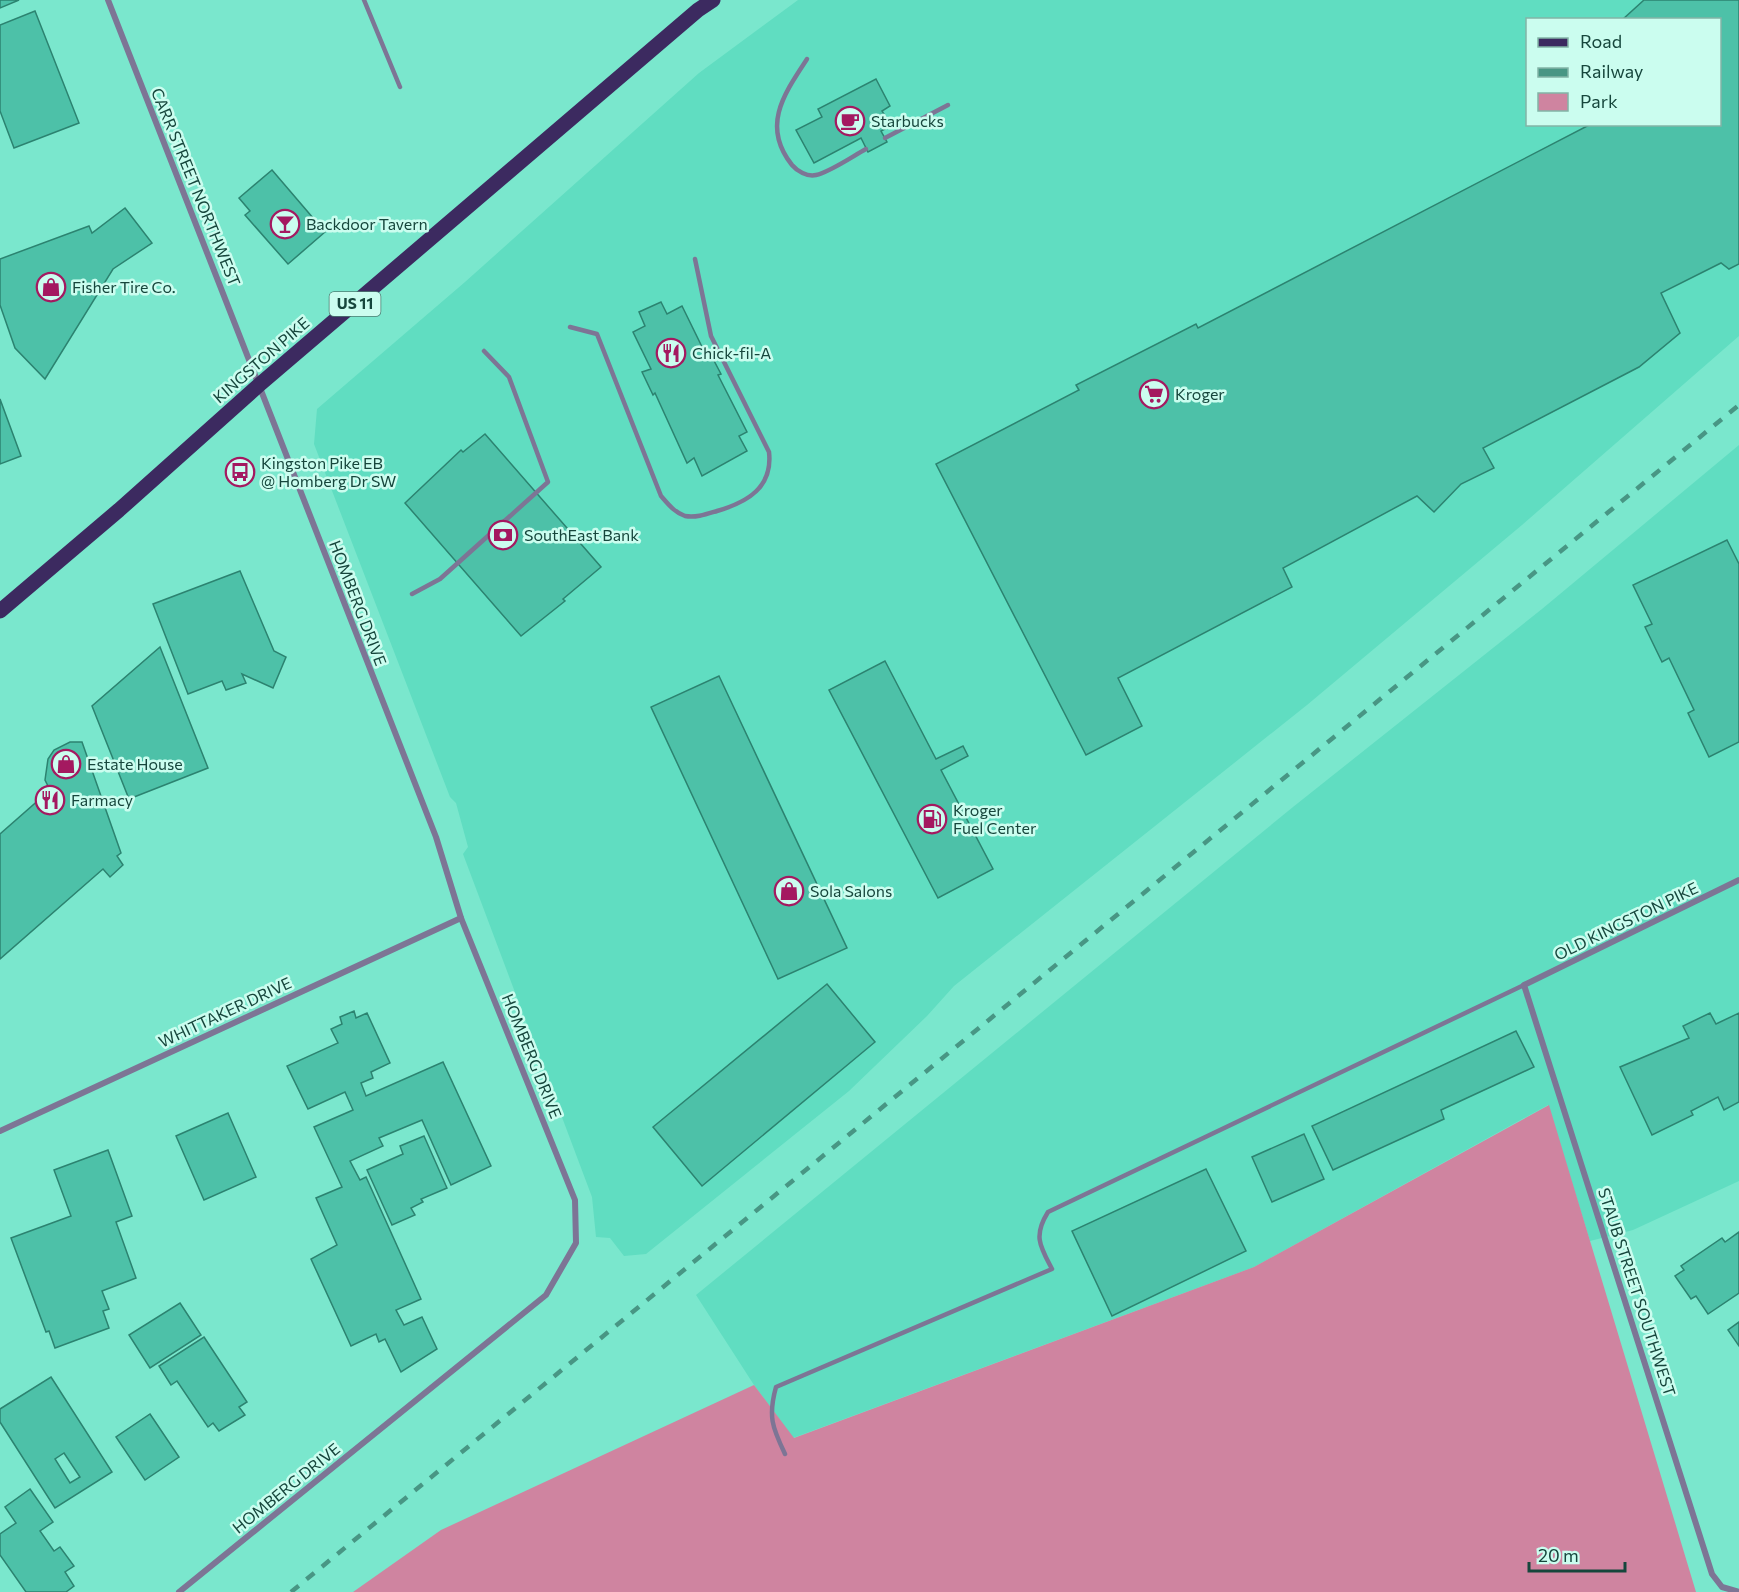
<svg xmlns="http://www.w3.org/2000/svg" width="1739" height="1592" font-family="Commissioner,sans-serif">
  <rect width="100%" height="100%" fill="#7ae7cd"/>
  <g fill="#60ddc1" fill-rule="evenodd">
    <path d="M798 0H1739V336L1522 525 1307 705 954 986 927 1016 849 1091 646 1254 624 1256 610 1238 596 1237 592 1197 463 854 468 847 456 803 450 797 314 444 317 409 465 282 699 73ZM1528 20H1720V124H1528Z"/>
    <polygon points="1739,445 1739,1181 1633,1230 1590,1241 1548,1105 1254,1267 793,1438 754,1385 696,1295 1293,807 1542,609"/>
  </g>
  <polygon fill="#cf84a0" points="1549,1105 1696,1592 353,1592 441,1530 754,1385 794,1438 1254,1267"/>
  <g fill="#4dc1a8" stroke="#2c8370" stroke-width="1.5" fill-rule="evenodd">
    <polygon points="0,0 19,0 0,8"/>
    <polygon points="1644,0 1739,0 1739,264 1729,269 1721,263 1661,293 1680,333 1639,367 1483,448 1494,468 1461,484 1434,512 1417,496 1283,568 1292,587 1118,678 1142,726 1086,755 936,464 1079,390 1076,385 1196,324 1198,328 1591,124 1720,124 1720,20 1622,20"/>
    <polygon points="35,11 79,123 14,148 0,111 0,25"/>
    <polygon points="876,79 890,106 882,111 891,126 881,131 887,142 868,152 861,138 814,163 796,130 822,117 818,109"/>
    <polygon points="272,170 325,232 288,264 245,215 250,211 239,198"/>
    <polygon points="125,208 152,243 113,269 45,379 15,348 0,305 0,259 89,226 92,233"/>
    <polygon points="661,302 667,314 682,306 708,359 712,357 721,374 718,375 747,432 739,436 747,451 702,476 694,458 687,463 655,393 653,395 642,372 651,369 633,332 645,326 639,312"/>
    <polygon points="0,399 21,456 0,464"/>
    <polygon points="485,434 601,567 563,599 565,601 521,636 405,503 461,450 463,452"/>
    <polygon points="1727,540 1739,564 1739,742 1709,757 1688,713 1694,710 1669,658 1662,662 1645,627 1652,624 1633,585"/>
    <polygon points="240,571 274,651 286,657 273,688 242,674 246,683 226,690 222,681 188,694 153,604"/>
    <polygon points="160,647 208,768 129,799 92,706"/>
    <polygon points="885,661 936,759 963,746 968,756 941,770 993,869 938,898 829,690"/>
    <polygon points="719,676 847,948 778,979 651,707"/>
    <polygon points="70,742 82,742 121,853 117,856 123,865 110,877 103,869 0,959 0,834 50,790 45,780 48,759 54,750"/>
    <polygon points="827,984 875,1042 702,1186 653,1127"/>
    <polygon points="354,1011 356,1018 367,1013 390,1063 371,1072 373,1078 361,1083 366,1096 443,1062 491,1166 451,1185 422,1120 379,1138 383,1146 350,1161 360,1180 366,1177 421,1299 396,1310 404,1325 422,1317 437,1349 401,1372 385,1339 379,1342 376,1334 351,1346 311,1259 337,1245 316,1198 342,1187 314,1127 353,1110 345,1092 308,1109 287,1066 338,1043 331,1029 342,1024 340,1017"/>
    <polygon points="1710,1013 1716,1024 1739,1013 1739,1102 1724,1110 1718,1097 1691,1111 1693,1115 1652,1135 1620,1067 1689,1038 1683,1026"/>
    <polygon points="1516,1031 1534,1067 1441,1110 1444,1119 1333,1170 1312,1126"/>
    <polygon points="228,1113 256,1177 204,1200 176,1136"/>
    <polygon points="1304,1134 1324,1179 1272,1202 1252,1157"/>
    <polygon points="424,1136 447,1188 421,1199 423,1202 411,1208 415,1215 392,1225 367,1170 403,1154 400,1146"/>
    <polygon points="108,1150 132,1216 116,1222 136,1278 102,1291 109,1309 103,1311 109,1328 55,1348 49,1331 46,1332 11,1238 71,1216 54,1170"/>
    <polygon points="1206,1169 1246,1251 1112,1316 1072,1231"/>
    <polygon points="1739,1232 1739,1293 1708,1314 1696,1296 1691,1299 1675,1276 1684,1270 1681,1266 1722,1238 1725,1242"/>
    <polygon points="180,1303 201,1335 150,1368 129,1335"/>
    <polygon points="1739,1322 1739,1346 1728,1330"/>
    <polygon points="204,1337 247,1402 239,1407 245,1415 219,1431 213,1423 208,1427 177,1381 171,1385 159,1366"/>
    <path d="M51 1377 112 1472 55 1508 0 1422V1409ZM64 1453 80 1477 70 1483 55 1459Z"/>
    <polygon points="150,1414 179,1457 145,1480 116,1437"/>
    <polygon points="30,1489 53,1522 40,1531 54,1551 60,1547 74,1566 65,1572 74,1586 66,1592 26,1592 0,1555 0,1534 16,1523 5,1507"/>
  </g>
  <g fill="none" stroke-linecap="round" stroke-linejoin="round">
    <g stroke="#7d7595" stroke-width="4.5">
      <polyline points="364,0 400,87"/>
      <path d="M807 59C784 94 761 126 792 165 797 171 807 177 816 175 830 172 853 156 866 149"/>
      <polyline points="885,138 948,105"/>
      <path d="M570 327 597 334 661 496C668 504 674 512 685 516 696 518 707 514 717 511 748 502 773 487 769 452L711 336 695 259"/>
      <polyline points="412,594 440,579 548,482 509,377 484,351"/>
      <path d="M785 1454C772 1427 768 1416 776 1387L1052 1269C1040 1246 1033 1236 1048 1212L1524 985"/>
    </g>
    <g stroke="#7d7595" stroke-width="6">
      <polyline points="108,0 436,837 461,918 575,1200 576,1243 546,1295 179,1592"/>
      <polyline points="1739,880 1524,985 1712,1574 1722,1587 1739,1592"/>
      <polyline points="0,1131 461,918"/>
    </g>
    <polyline stroke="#3c2a60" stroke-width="15" points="0,611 119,510 259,385 698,10 713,0"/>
    <polyline stroke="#489684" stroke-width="4.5" stroke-dasharray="10 10" stroke-linecap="butt" points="291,1592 1739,405"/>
  </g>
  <defs>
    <g id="cafe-ring" transform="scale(1.5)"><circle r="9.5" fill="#cbfdef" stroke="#a41960" stroke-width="1.5"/><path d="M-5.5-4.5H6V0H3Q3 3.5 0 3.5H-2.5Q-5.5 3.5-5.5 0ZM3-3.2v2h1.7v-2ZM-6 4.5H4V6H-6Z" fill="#a41960"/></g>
    <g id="bar-ring" transform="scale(1.5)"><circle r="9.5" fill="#cbfdef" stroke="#a41960" stroke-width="1.5"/><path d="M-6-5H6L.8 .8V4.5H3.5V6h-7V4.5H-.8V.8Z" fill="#a41960"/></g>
    <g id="shop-ring" transform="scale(1.5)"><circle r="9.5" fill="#cbfdef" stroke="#a41960" stroke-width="1.5"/><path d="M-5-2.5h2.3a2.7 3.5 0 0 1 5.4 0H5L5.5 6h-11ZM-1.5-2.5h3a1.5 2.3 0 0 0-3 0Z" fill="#a41960"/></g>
    <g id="restaurant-ring" transform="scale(1.5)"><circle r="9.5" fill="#cbfdef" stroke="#a41960" stroke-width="1.5"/><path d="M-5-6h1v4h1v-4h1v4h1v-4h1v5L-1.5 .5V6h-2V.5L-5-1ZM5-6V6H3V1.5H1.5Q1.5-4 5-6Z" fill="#a41960"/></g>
    <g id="supermarket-ring" transform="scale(1.5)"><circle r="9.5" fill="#cbfdef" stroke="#a41960" stroke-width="1.5"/><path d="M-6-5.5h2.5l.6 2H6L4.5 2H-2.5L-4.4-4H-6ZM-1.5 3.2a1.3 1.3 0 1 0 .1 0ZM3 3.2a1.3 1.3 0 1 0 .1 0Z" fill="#a41960"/></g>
    <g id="bus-ring" transform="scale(1.5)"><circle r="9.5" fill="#cbfdef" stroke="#a41960" stroke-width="1.5"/><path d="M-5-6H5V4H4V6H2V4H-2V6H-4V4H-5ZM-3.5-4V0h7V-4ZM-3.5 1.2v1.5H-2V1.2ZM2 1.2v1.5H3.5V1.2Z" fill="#a41960"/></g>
    <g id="bank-ring" transform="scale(1.5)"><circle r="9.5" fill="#cbfdef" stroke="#a41960" stroke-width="1.5"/><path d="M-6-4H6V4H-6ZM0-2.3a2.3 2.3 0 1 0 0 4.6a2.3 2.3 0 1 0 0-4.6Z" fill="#a41960"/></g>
    <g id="fuel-ring" transform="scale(1.5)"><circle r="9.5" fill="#cbfdef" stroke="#a41960" stroke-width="1.5"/><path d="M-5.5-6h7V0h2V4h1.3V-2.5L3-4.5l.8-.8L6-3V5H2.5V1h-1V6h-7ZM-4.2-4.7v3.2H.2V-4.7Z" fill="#a41960"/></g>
  </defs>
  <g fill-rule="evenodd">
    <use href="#cafe-ring" x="850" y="121"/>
    <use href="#bar-ring" x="285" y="224"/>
    <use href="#shop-ring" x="51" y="287"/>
    <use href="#restaurant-ring" x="671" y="353"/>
    <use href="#supermarket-ring" x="1154" y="394"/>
    <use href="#bus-ring" x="240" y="472"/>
    <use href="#bank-ring" x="503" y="535"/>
    <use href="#shop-ring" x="66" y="764"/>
    <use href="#restaurant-ring" x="50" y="800"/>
    <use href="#fuel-ring" x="932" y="819"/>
    <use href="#shop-ring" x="789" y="891"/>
  </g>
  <g text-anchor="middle" stroke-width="5" stroke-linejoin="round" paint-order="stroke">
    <rect fill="#cbfdef" stroke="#4c7d72" stroke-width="1.5" x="329.5" y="292" width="51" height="24" rx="4.5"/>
    <g font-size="15" font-weight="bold" fill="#16463c">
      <text x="355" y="309">US 11</text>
    </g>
    <g font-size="16" fill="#16463c" stroke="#cbfdef" text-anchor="start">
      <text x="871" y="127">Starbucks</text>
      <text x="306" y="230">Backdoor Tavern</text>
      <text x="72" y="293">Fisher Tire Co.</text>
      <text x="692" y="359">Chick-fil-A</text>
      <text x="1175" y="400">Kroger</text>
      <text x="261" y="469">Kingston Pike EB<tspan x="261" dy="18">@ Homberg Dr SW</tspan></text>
      <text x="524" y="541">SouthEast Bank</text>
      <text x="87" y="770">Estate House</text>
      <text x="71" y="806">Farmacy</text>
      <text x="953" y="816">Kroger<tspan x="953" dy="18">Fuel Center</tspan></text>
      <text x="810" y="897">Sola Salons</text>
    </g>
    <g font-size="16" fill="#16463c" stroke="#cbfdef">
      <text transform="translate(196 187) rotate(68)" y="6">CARR STREET NORTHWEST</text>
      <text transform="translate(261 360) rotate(-41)" y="6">KINGSTON PIKE</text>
      <text transform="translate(358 603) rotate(69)" y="6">HOMBERG DRIVE</text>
      <text transform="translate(1626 921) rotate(-26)" y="6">OLD KINGSTON PIKE</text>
      <text transform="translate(225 1012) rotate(-25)" y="6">WHITTAKER DRIVE</text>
      <text transform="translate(532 1056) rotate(68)" y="6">HOMBERG DRIVE</text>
      <text transform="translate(1637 1292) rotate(72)" y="6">STAUB STREET SOUTHWEST</text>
      <text transform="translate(286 1488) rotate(-39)" y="6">HOMBERG DRIVE</text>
    </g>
  </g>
  <rect x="1526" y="18" width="195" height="108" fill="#cbfdef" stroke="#83b4a7" stroke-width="1.5"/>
  <rect x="1538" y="38" width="30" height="9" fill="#3c2a60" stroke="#83b4a7" stroke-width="1.5"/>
  <text x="1580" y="48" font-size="18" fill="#16463c">Road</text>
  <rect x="1538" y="68" width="30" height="9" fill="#489684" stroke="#83b4a7" stroke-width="1.5"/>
  <text x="1580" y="78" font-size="18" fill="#16463c">Railway</text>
  <rect x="1538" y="93" width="30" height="18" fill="#cf84a0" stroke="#83b4a7" stroke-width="1.5"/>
  <text x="1580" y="108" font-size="18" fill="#16463c">Park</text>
  <path d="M1529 1562v9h96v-9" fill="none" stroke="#16463c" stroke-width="3"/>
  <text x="1538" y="1562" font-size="18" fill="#16463c" stroke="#cbfdef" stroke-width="4.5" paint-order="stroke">20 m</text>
</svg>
